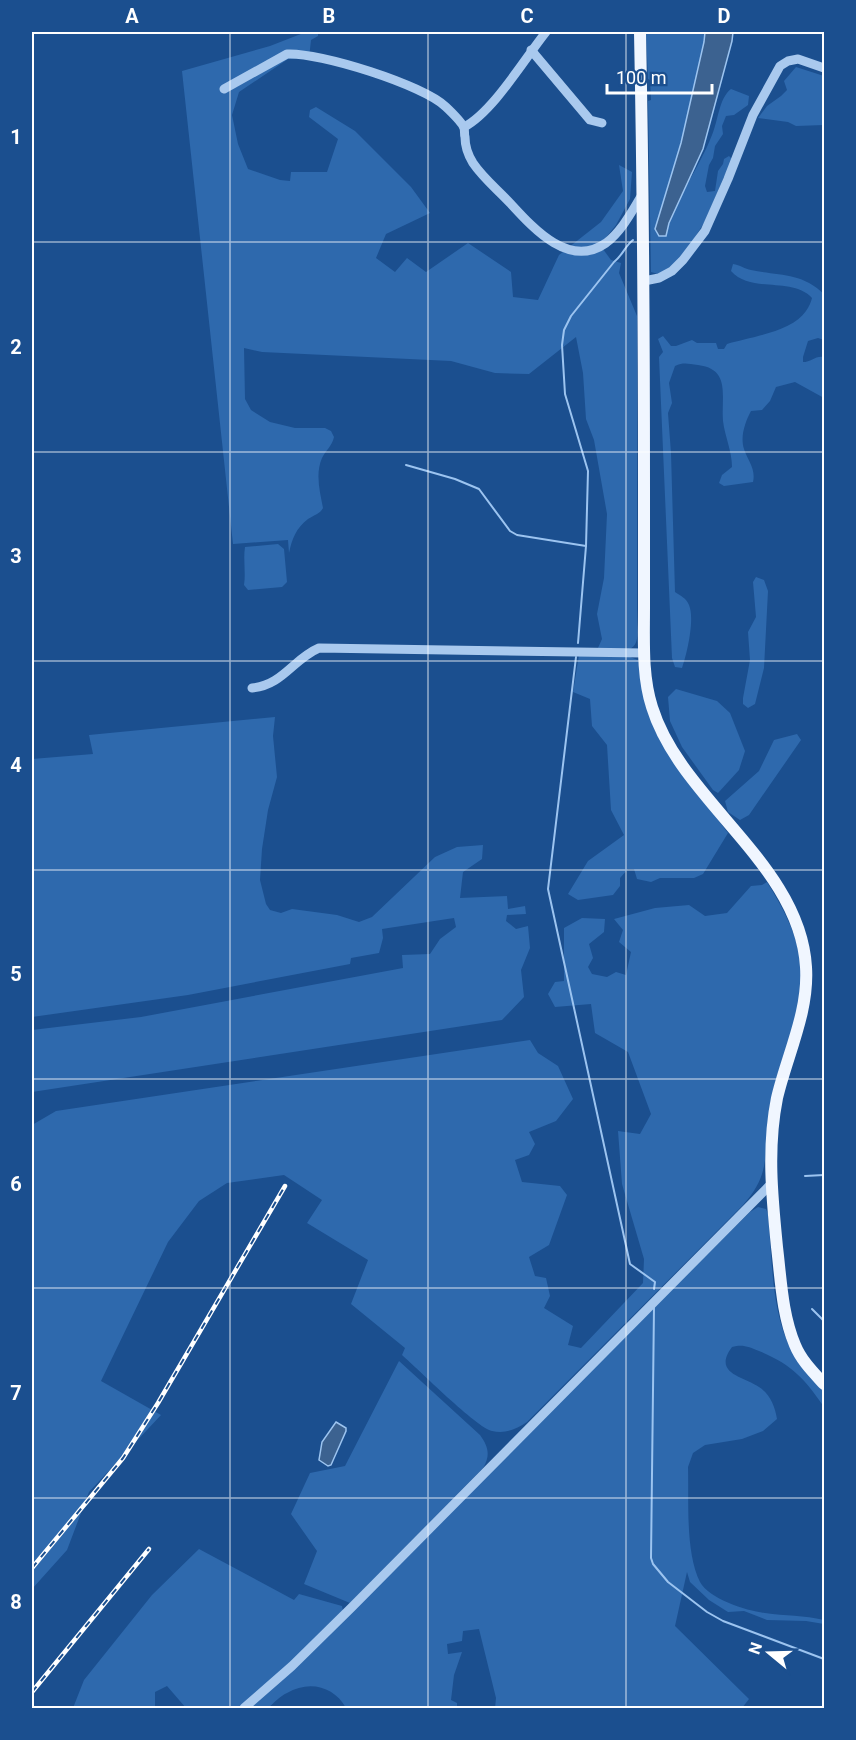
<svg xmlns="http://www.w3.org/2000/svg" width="856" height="1740" font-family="Roboto,sans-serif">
  <rect width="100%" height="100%" fill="#1b4f8f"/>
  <g fill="#2e69ad">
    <path d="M306 32H318V36L311 40 309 58 288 59 239 92 232 115 238 144 248 169 280 180 290 181 291 172H327L338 139 309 117 310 110 316 107 355 131 411 187 430 213 386 234 376 258 395 272 407 258 426 272 468 243 511 272 513 297 538 300 559 255 601 222 623 191 619 165 632 172 630 199 616 225 600 245 611 260 621 263 619 273 637 316V622C637 632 640 645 629 649L598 648 602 639 597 614 604 578 607 514 594 440 586 419 583 373 576 337 529 374 495 373 451 361 262 352 244 348 245 399 251 410 270 422 295 428H325L331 431 334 437C332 446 326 450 322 458 315 474 320 492 323 508 320 514 314 515 308 519 296 528 292 539 289 553L288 540 233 544 182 71 270 46Z"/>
    <path d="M646 32H705L704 42 681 143 659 216 658 222 666 236C674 200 699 169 712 135 718 121 719 98 731 89L749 96 748 105 734 115 726 116 722 126 723 134 715 146 713 158 709 165 705 186 707 192 715 191 718 171 723 164 724 159 729 156 732 159 704 223 681 259 670 269 658 274 651 272 648 101 651 100 650 80 648 79Z"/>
    <polygon points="796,67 824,76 824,125 796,126 788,122 758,118 767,106 781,96 787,90 784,81"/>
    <path d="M733 264C740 265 745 269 751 270 779 276 801 272 824 294V340L818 338 808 341 803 357V362C811 362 816 355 824 357V398L795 382 776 387 770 401 762 410 751 411C745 422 740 437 744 449 748 461 756 469 753 482L724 486 719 483 722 475 732 467C732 451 725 437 723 421 721 396 731 369 698 365 688 364 684 362 675 366L669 383 672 403 668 413 671 453 675 592C681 596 686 598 689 605 695 619 687 654 682 668L675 667 672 658 659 357 663 352 658 339 663 336 671 346H676L692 340 697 343H716L718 349H724L727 344C750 337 792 332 806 311 809 307 811 302 812 298 792 276 751 294 731 271Z"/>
    <path d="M278 544 284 549 287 582 282 587 248 590 244 585C246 572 243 560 245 547Z"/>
    <polygon points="756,577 764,580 768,591 764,668 755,704 748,708 743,704 743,698 750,660 748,632 756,617 753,582"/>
    <polygon points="579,655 630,657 638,660 646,707 656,733 670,757 728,833 703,874 694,878 660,878 651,882 637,879 634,869 628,869 620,878 620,886 613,895 578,900 568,894 588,861 624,835 611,810 607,745 592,726 590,699 573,692"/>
    <polygon points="676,689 717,701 730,713 745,751 739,770 718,793 713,790 682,747 670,721 668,697"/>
    <polygon points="275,717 273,736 277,777 268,810 262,849 260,880 266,904 270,910 281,913 292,909 337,915 359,922 372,917 435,857 457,847 483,845 482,859 463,872 460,898 507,896 508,909 525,906 526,914 507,915 506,921 516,929 528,926 530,948 521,970 524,997 502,1020 32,1092 32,1030 141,1017 403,968 402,955 430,954 440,939 456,927 454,918 382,929 383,938 379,953 351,958 350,964 188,995 32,1017 32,759 93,754 89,735"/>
    <polygon points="797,734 801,740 749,815 740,820 728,812 725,801 759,771 774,740"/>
    <path d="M767 882C783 908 798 935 801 966 805 1014 778 1059 770 1105 765 1128 769 1152 762 1174 758 1186 751 1196 743 1205L527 1422C516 1429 506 1434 492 1431 477 1428 418 1369 402 1355L405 1348 351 1304 368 1260 307 1223 322 1200 284 1175 227 1183 199 1201 168 1242 101 1381 161 1415 89 1492 67 1550 32 1589V1125L56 1111 530 1040 538 1053 558 1066 573 1099 556 1121 529 1132 535 1144 529 1155 515 1160 522 1182 560 1186 567 1195 549 1245 529 1257 535 1276 546 1278 550 1296 544 1308 573 1326 568 1345 581 1348 643 1283 644 1259 622 1184 618 1131 640 1134 651 1114 628 1052 595 1033 591 1004 555 1007 548 994 555 982 564 981V928L582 918 605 919 604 932 589 944 593 958 588 967 592 974 607 977 616 972 626 975 631 952 619 942 623 930 614 919 655 908 689 905 705 916 727 913 751 886 762 885Z"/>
    <path d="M758 1207 766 1209 768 1214C772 1254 771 1311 790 1347 799 1364 811 1378 824 1392V1407C805 1379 791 1364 759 1351 749 1347 743 1344 732 1347 712 1374 744 1376 759 1387 770 1394 775 1406 777 1419L763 1431 742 1439 705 1445 693 1453 688 1467C689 1500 685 1552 700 1582 709 1599 747 1611 765 1613 785 1616 804 1615 824 1620V1624L806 1621 767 1620 744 1611 728 1612 709 1600 690 1582 687 1572 675 1626 749 1699 742 1708H495L496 1698 479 1629 463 1631 462 1641 447 1644 448 1654 462 1652 454 1675 451 1700 457 1703V1708H346C334 1686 309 1680 287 1693 280 1696 274 1703 268 1708H250L750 1212Z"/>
    <path d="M399 1361 480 1435C488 1446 491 1455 483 1468L350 1603 304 1584 317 1551 291 1514 310 1473 345 1466Z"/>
    <polygon points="199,1549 294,1600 299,1594 342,1606 343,1611 290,1664 239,1708 186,1708 167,1686 155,1692 155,1708 73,1708 84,1680 152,1595"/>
  </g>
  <g fill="#3c6290" stroke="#9cc4f0" stroke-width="1.5">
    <polygon points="705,32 733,32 732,41 703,149 669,223 666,236 659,236 655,229 681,143 704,42"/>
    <polygon points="336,1422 346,1428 346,1431 331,1465 328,1466 319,1460 322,1442"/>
  </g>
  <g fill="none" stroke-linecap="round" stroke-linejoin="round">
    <g stroke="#9cc4f0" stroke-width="2">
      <polyline points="406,465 455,479 479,489 510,531 517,535 586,546"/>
      <path d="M578 643 586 546 588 471 565 394 562 345 564 330 571 316 614 262C623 255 625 246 633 240"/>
      <polyline points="576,657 548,889 630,1264 655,1282 654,1289"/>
      <polyline points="805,1176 824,1175"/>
      <polyline points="654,1307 651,1558 653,1564 668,1582 707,1612 723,1621 824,1659"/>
      <polyline points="812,1309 824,1321"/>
    </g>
    <g stroke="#a9c9ee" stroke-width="9">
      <polyline points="531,50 590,120 602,123"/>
      <path d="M224 89 287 54C319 52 424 85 446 107 451 112 462 122 464 128 465 131 464 134 465 137 465 146 468 155 473 163 483 178 498 190 510 203 533 228 569 269 606 243 622 231 632 211 642 195"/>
      <path d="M464 127C493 112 525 58 546 32"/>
      <polyline points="644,281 659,278 672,271 683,260 705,231 728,179 753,115 780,66 788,61 798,59 824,68"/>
      <path d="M252 688C283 685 293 659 319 648L644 653"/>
      <polyline points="244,1708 292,1666 352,1607 771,1184"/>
    </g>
    <path stroke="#f0f6ff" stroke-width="12" d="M640 32C643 183 644 335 644 487 644 527 644 568 644 608 644 641 642 676 652 707 681 801 800 864 806 967 809 1012 787 1055 777 1098 767 1148 772 1197 777 1247 781 1280 782 1314 795 1345 801 1360 813 1372 824 1384"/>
    <g stroke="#fff" stroke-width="4.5">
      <g id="rail">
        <polyline points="32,1568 123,1458 158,1403 285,1186"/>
        <polyline points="32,1692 149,1549"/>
      </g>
    </g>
    <use href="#rail" stroke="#1b4f8f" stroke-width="2" stroke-dasharray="7" stroke-linecap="butt"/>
  </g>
  <path fill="none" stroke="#fff" stroke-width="1.5" stroke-opacity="0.55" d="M230 32V1708M428 32V1708M626 32V1708M32 242H824M32 452H824M32 661H824M32 870H824M32 1079H824M32 1288H824M32 1498H824"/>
  <rect width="856" height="1740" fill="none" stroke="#1b4f8f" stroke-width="66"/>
  <g transform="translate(769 1653) rotate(289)" stroke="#1b4f8f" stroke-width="4.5" paint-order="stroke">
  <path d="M0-4.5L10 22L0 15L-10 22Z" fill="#ffffff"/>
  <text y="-9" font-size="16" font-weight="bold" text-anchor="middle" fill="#ffffff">N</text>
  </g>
  <path d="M607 84v9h105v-9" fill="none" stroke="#ffffff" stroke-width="3"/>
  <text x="616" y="84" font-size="18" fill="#ffffff" stroke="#1b4f8f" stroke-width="4.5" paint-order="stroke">100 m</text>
  <rect x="33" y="33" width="790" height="1674" fill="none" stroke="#fff" stroke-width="2"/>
  <g font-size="20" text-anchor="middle" font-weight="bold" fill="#fff">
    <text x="132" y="23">A</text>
    <text x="329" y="23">B</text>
    <text x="527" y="23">C</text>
    <text x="724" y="23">D</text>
    <text x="16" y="144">1</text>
    <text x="16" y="354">2</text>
    <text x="16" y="563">3</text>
    <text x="16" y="772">4</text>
    <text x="16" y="981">5</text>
    <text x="16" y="1191">6</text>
    <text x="16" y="1400">7</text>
    <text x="16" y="1609">8</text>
  </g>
</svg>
